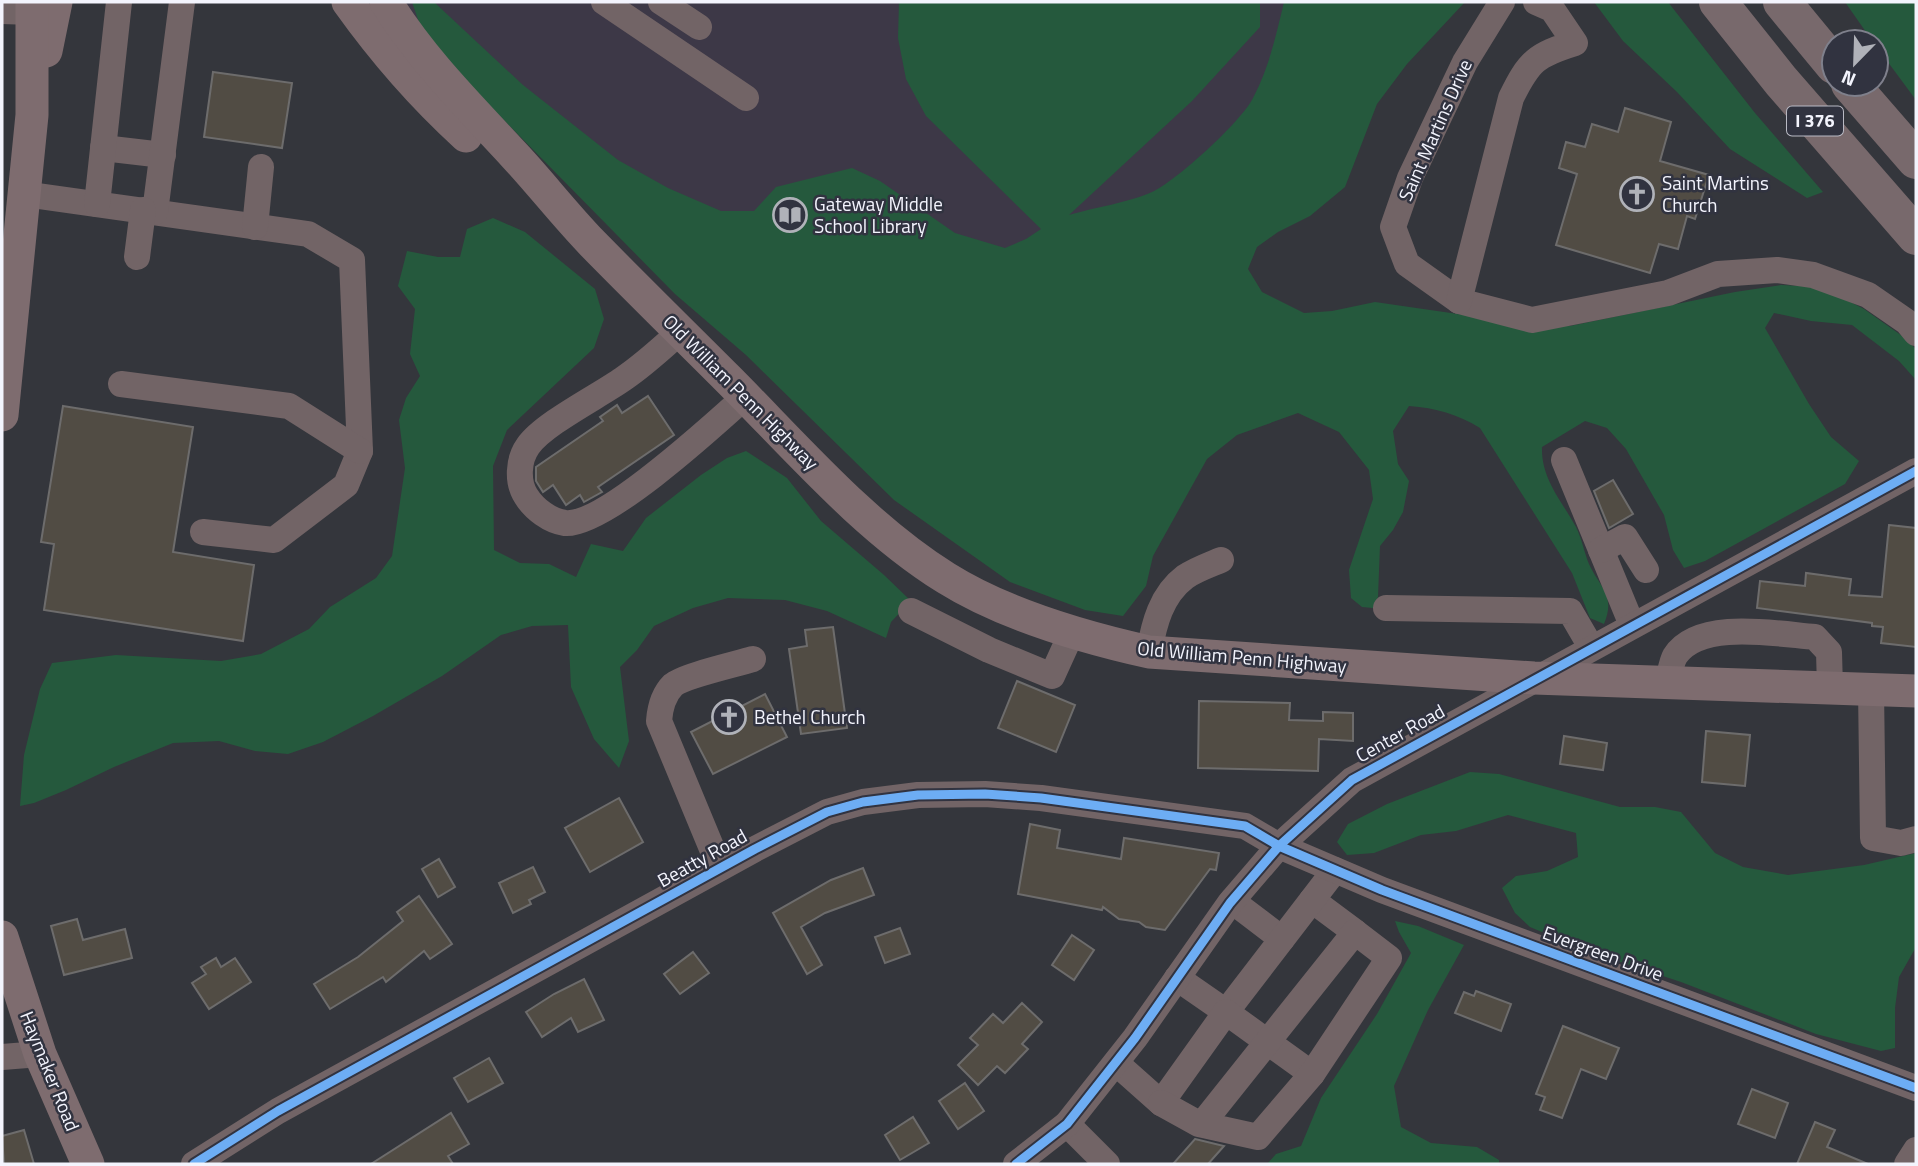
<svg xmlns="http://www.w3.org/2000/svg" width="1918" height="1166" font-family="'Titillium Web',sans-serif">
  <rect width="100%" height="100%" fill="#34363c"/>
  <polygon fill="#3d3847" points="400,2 1342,2 1191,211 951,263 708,242 448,56"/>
  <g fill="#25593d">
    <path d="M412 2H434L523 85 618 160 668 188 721 211H754L776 187 852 168 880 181 955 233 1005 248 1026 239 1041 229 926 116 906 79 898 38 899 2H1260V27L1192 101 1069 215C1092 208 1131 202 1152 192 1175 182 1242 121 1253 98 1269 68 1276 35 1284 2H1465L1407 64 1377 104 1345 187 1310 216 1278 232 1257 247 1248 269 1262 292 1304 313 1332 311 1375 302 1506 321 1570 326 1735 292 1781 285 1821 287 1864 309 1905 338 1916 349V380L1899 361 1852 325 1811 321 1774 313 1765 328 1809 404 1831 437 1859 461 1845 484 1705 561 1684 568 1673 550 1664 515 1626 449 1607 428 1585 421 1542 447C1541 479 1562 501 1576 527 1582 539 1584 552 1589 564 1600 588 1616 595 1604 624L1590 618 1572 573 1480 428C1457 414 1436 408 1409 406L1393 431 1398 464 1409 481 1403 512 1393 530 1380 546 1378 597 1373 608 1362 607 1351 598 1349 570 1373 499 1369 470 1339 432 1298 413 1237 435 1207 459 1153 556 1146 586 1123 616 1085 610 1010 582 894 500 746 355 675 294 425 40Z"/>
    <polygon points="1594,2 1668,2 1755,113 1823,192 1807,198 1730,149 1677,92 1623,41"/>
    <polygon points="1845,2 1916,2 1916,100 1876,46 1876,42 1873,42"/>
    <polygon points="493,218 525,232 595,289 604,319 594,348 507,430 493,466 494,550 520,563 549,564 576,577 591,544 623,551 646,518 701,475 727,458 746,451 787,478 821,521 884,575 911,601 891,622 886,638 827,611 785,600 728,598 693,608 654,626 637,650 620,667 629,741 619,768 594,739 571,687 568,625 532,626 501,635 442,676 373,716 323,742 288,754 255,751 219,741 173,743 114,767 66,790 34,803 20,806 24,755 40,689 52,663 116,655 221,661 261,654 309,629 330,607 376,578 392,556 405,468 399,420 406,398 420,376 410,354 415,309 398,286 407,251 438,257 460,257 467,229"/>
    <polygon points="1470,772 1499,774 1620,807 1655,807 1681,812 1715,853 1743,867 1788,875 1864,865 1916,853 1916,947 1899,977 1895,1008 1895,1048 1881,1051 1816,1034 1681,982 1587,951 1530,927 1515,913 1502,888 1516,876 1547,871 1578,857 1576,833 1508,815 1456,831 1421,835 1374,853 1347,855 1337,842 1348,824 1387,804"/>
    <polygon points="1395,921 1418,926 1464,945 1428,1010 1394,1086 1401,1127 1431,1143 1477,1147 1499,1160 1499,1164 1267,1164 1276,1154 1301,1146 1321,1098 1377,1014 1411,953 1399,932"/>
  </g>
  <g fill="#514c44" stroke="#6d6c6c" stroke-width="2">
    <polygon points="213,72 292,83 282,148 204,137"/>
    <polygon points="1625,108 1671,122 1660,161 1709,175 1695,219 1687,216 1678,249 1659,244 1650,273 1556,245 1577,174 1559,168 1566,142 1585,147 1592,124 1618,132"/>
    <polygon points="648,396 674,435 598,487 602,492 584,502 580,495 566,505 553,485 543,492 536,481 536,467 603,421 600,417 617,405 622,413"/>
    <polygon points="63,406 193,427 173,552 254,565 243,641 44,610 54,544 41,542"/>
    <polygon points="1613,480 1633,514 1609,528 1594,491"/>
    <polygon points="1889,525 1916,528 1916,647 1881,643 1883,627 1872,626 1872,623 1757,608 1760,581 1805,586 1806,573 1851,579 1849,595 1882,597"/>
    <polygon points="833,627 847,728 801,734 789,649 807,646 805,630"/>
    <polygon points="1017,681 1075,705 1056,752 998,728"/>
    <polygon points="765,694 787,737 713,774 691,732"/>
    <polygon points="1199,701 1290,703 1289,720 1323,721 1323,712 1353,713 1353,741 1319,739 1318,771 1198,768"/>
    <polygon points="1706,731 1750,735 1745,786 1702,782"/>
    <polygon points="1564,736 1607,743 1603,770 1560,764"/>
    <polygon points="619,798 643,842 590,872 565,828"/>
    <polygon points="1030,824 1060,830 1057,848 1121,859 1124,838 1219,853 1216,870 1210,869 1165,930 1146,927 1139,922 1119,919 1103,907 1102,910 1018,894"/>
    <polygon points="439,859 455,887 438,897 422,869"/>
    <polygon points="533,867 545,892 529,900 531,904 513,913 499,883"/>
    <polygon points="863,868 874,895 825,913 801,927 822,965 807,974 773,913 831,880"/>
    <polygon points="419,896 452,944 430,959 424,951 386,982 383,977 330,1009 314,984 358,957 403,921 397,912"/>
    <polygon points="77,919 83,940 125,929 132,958 64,975 51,926"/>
    <polygon points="900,928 910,954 885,963 875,937"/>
    <polygon points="1072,935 1094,950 1074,980 1052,965"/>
    <polygon points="693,952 709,973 680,994 664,974"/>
    <polygon points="216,958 221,967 235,958 251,982 209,1009 192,983 206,974 201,967"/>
    <polygon points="584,979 604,1020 578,1032 571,1018 542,1037 526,1012 554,994"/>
    <polygon points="1476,991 1511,1004 1501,1031 1455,1013 1464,992 1474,996"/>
    <polygon points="1022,1003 1042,1022 1022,1044 1028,1049 1005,1073 997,1066 978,1085 958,1065 978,1045 970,1038 993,1014 1003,1023"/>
    <polygon points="1563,1026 1619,1048 1606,1079 1581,1069 1562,1118 1540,1110 1545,1097 1536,1094"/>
    <polygon points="489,1058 503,1083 468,1102 454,1078"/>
    <polygon points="965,1083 984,1111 958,1129 939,1101"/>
    <polygon points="1752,1089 1788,1103 1775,1138 1738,1124"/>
    <polygon points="451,1113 469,1144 448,1156 453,1164 371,1164"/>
    <polygon points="913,1117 929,1143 900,1160 885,1135"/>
    <polygon points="1815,1122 1835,1130 1827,1147 1868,1164 1797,1164"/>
    <polygon points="24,1130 34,1164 4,1164 2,1136"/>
    <polygon points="1195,1139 1224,1146 1208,1164 1173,1164"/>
  </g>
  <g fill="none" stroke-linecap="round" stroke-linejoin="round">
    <g stroke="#726466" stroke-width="26">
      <polyline points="604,2 746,98"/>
      <polyline points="661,2 699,27"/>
      <polyline points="1502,2 1465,62 1410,178 1393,227 1407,264 1459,301 1532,320 1668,293 1718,274 1777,270 1813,275 1868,295 1907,322 1916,333"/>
      <polyline points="2,11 32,12"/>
      <polyline points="103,148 163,155"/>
      <polyline points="24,194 308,234 352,260 360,451 346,485 274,540 203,532"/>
      <polyline points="97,204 119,2"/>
      <polyline points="155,212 182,2"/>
      <polyline points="255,227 261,167"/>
      <polyline points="137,257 143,210"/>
      <path d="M1459 301 1511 98C1529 61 1536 55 1575 43L1552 9 1536 2"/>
      <path d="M681 331C662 348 644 365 623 379 599 396 543 424 528 446 518 460 517 482 526 496 534 509 550 521 565 523 603 527 715 424 746 396"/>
      <polyline points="121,384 289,406 360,451"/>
      <polyline points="1564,460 1632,625"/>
      <polyline points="1601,550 1625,537 1646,570"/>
      <polyline points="1386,608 1570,611 1591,647"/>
      <polyline points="911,611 989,650 1052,676 1072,632"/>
      <path d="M1149 652C1154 624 1161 595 1185 577 1195 570 1209 565 1221 560"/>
      <path d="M1668 682C1670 674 1671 663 1675 656 1699 619 1777 634 1815 637L1829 652 1830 688"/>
      <polyline points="1871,689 1873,838 1901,843 1916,839"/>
      <path d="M720 868 659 721C660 708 663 695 673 685 683 676 737 664 753 659"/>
      <polyline points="1312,900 1355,932"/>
      <polyline points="1232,901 1282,939"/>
      <polyline points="1177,978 1226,1012 1335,870"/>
      <polyline points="2,1057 40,1054"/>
      <polyline points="1116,1063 1161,1103 1226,1012 1312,1074"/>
      <polyline points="1161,1103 1199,1124 1258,1137 1312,1074 1389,958 1355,932 1202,1124"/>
      <polyline points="1067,1124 1107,1164"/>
      <polyline points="194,1164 278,1111 755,849 827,812 863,802 918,795 985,794 1041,798 1245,826 1279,846 1382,890 1916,1088"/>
      <polyline points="1016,1164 1067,1124 1135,1038 1230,903 1279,846 1352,780 1916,471"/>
      <polyline points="1907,1164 1916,1150"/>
    </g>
    <g stroke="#7e6c6f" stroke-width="33">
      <path d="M348 2C383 51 422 96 466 136"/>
      <path d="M386 2C423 61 468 105 515 156 541 184 565 215 592 243 637 289 682 333 727 378 795 446 864 527 946 578 1005 615 1082 637 1149 652L1534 678 1916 691"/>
      <polyline points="46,51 56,2"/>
      <polyline points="2,415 32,115 32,2"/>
      <polyline points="2,937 40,1054 88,1164"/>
    </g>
    <g stroke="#78696c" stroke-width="38">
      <polyline points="1718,2 1781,81 1916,236"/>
      <polyline points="1782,2 1834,65"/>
      <polyline points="1850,84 1916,160"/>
    </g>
    <g stroke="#313340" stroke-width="13">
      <g id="cycleway">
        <polyline points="194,1164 278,1111 755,849 827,812 863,802 918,795 985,794 1041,798 1245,826 1279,846 1382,890 1916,1088"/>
        <polyline points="1016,1164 1067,1124 1135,1038 1230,903 1279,846 1352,780 1916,471"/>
      </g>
    </g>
    <use href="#cycleway" stroke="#6dadf4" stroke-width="9"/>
  </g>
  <defs>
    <g id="church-ring" transform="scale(1.75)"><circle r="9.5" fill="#313340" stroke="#b0b2b9" stroke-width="1.5"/><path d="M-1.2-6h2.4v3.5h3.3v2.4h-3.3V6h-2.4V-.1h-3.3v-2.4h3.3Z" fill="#b0b2b9"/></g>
    <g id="library-ring" transform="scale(1.75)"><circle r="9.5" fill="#313340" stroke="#b0b2b9" stroke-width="1.5"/><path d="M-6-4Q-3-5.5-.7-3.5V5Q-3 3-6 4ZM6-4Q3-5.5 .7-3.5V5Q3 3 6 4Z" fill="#b0b2b9"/></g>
  </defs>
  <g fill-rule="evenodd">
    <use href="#church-ring" x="1637" y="194"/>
    <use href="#library-ring" x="790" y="215"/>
    <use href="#church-ring" x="729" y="717"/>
  </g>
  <g text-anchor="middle" stroke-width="5" stroke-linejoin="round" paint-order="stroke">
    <rect fill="#313340" stroke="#b9bac4" stroke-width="2" x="1787" y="106.5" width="56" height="29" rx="5"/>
    <g font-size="18" font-weight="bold" fill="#f3f4fd">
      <text x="1815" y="127">I 376</text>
    </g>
    <g font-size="19" fill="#f3f4fd" stroke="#313340">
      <text transform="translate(1435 130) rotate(-66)" y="7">Saint Martins Drive</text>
      <text transform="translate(741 392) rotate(45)" y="7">Old William Penn Highway</text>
      <text transform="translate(1242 657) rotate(5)" y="7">Old William Penn Highway</text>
      <text transform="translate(1400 733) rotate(-29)" y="7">Center Road</text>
      <text transform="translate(702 858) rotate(-29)" y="7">Beatty Road</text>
      <text transform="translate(1603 953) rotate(20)" y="7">Evergreen Drive</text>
      <text transform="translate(50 1071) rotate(68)" y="7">Haymaker Road</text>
    </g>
    <g font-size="19" fill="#f3f4fd" stroke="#313340" text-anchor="start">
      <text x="1662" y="190">Saint Martins<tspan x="1662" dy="22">Church</tspan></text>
      <text x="814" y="211">Gateway Middle<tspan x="814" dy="22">School Library</tspan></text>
      <text x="754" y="724">Bethel Church</text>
    </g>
  </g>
  <rect width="1918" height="1166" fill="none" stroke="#f3f4fd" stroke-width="7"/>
  <g transform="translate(1855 63) rotate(203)"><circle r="33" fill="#313340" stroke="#7f808c" stroke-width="2"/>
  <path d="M0-5L12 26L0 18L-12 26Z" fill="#b0b2b9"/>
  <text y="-10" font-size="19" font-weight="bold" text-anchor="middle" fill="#f3f4fd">N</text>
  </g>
</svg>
